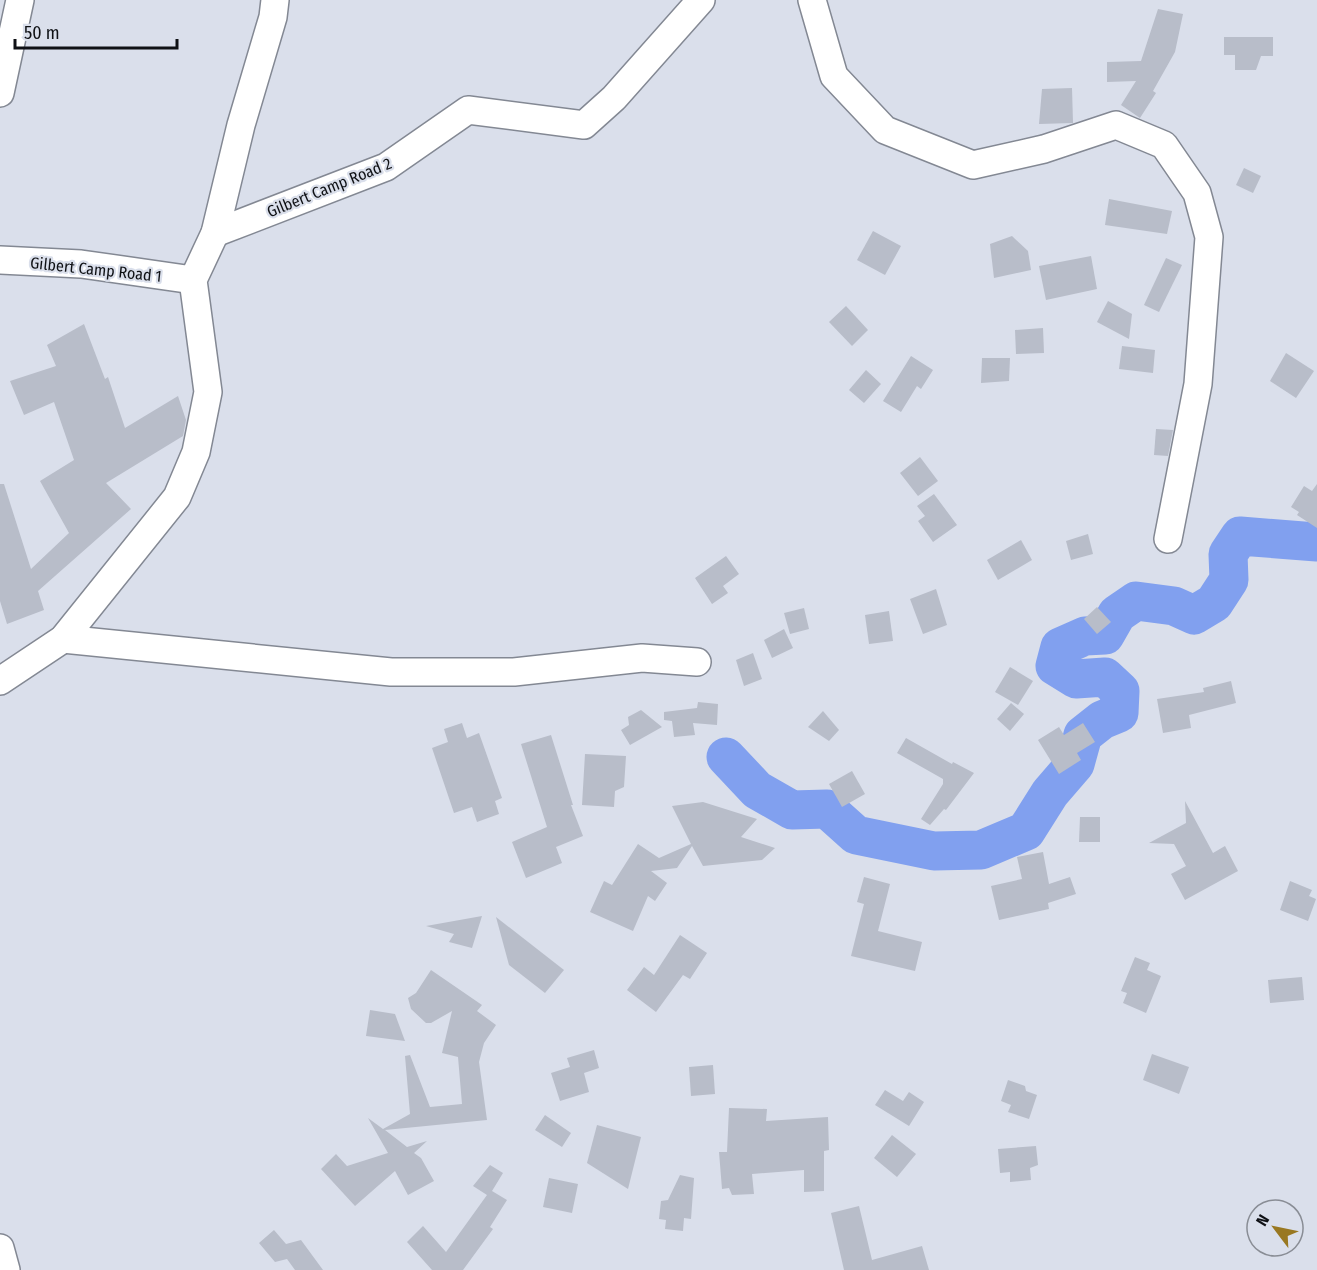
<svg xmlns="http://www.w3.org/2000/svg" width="1317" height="1270" font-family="'Fira Sans Condensed',sans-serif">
  <rect width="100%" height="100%" fill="#dadfeb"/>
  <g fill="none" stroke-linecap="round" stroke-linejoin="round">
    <polyline stroke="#81a0ef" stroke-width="39" points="726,757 757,790 792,810 827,809 856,835 934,851 981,850 1026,831 1050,793 1075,764 1083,735 1102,720 1119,713 1120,691 1105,677 1076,679 1055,666 1060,647 1085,636 1105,635 1117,614 1136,601 1174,606 1194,615 1214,603 1229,580 1228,554 1240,536 1317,542"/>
  </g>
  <g fill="#b8bdc9">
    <polygon points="1158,9 1183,14 1175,52 1153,91 1156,93 1140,118 1121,105 1136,81 1107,82 1107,62 1141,61"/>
    <polygon points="1224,37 1273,37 1273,56 1261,56 1256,70 1235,70 1235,55 1224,55"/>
    <polygon points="1072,88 1073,123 1039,124 1042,89"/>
    <polygon points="1244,168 1261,176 1253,193 1236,185"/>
    <polygon points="1109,199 1172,211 1167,234 1105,225"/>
    <polygon points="873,231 901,246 885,275 857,260"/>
    <polygon points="1012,236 1028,251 1031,270 994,278 990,244"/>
    <polygon points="1091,256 1097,289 1046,300 1039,266"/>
    <polygon points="1166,258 1182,265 1159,312 1144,305"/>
    <polygon points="1108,301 1132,314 1129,339 1097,322"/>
    <polygon points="846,306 868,330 852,346 829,322"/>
    <polygon points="84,324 105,379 108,377 125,428 178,396 186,420 183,436 106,483 131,509 38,591 44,610 7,624 0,601 0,484 4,484 31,569 69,533 40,481 74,460 54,402 24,415 10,381 56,366 47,345"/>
    <polygon points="1043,328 1044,353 1016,354 1015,330"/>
    <polygon points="1122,346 1155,350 1153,373 1119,369"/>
    <polygon points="1286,353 1314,371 1296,398 1270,381"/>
    <polygon points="911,356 933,370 921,389 917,386 901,412 883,401"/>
    <polygon points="982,358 1010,358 1009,381 981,383"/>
    <polygon points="866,370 881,384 864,403 849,390"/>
    <polygon points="1156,429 1173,430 1168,456 1154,455"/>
    <polygon points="920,457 938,481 918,496 900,473"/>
    <polygon points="1317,484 1317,528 1297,515 1299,512 1291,507 1304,486 1312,491"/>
    <polygon points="934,494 957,525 933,542 918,521 925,516 917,506"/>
    <polygon points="1088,534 1093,554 1071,560 1066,541"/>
    <polygon points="1021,540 1032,560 998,580 987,560"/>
    <polygon points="726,556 739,574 723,586 728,593 712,604 695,578"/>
    <polygon points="936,589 947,625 923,634 910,599"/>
    <polygon points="1097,607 1111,622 1097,634 1084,619"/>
    <polygon points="804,608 809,629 790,634 784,613"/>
    <polygon points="889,611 893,641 869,644 865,615"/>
    <polygon points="784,629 793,648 772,658 764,640"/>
    <polygon points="753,653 762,679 744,686 736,660"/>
    <polygon points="1010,667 1033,681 1018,705 995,692"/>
    <polygon points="1231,681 1236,703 1189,715 1191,728 1163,733 1157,699 1204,692 1203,688"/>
    <polygon points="698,702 718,704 717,725 693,723 695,735 674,737 672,721 664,720 664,712 697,708"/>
    <polygon points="1011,703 1024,714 1010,731 997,719"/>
    <polygon points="641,710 662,727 630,745 621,730 629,725 628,717"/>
    <polygon points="823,711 839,730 829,741 808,727"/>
    <polygon points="462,723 467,738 479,733 502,798 495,801 499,814 477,822 472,807 454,813 432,748 448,742 444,729"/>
    <polygon points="1083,723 1095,742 1077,753 1081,760 1059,774 1038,740 1059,727 1064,735"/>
    <polygon points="551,735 573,805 571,805 583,836 556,847 562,863 526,878 512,842 547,827 521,744"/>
    <polygon points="906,738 952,764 953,762 974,773 946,810 944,809 930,825 921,819 943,784 943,779 897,753"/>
    <polygon points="585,754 626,756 624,787 615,791 614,807 582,805"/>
    <polygon points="852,771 865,794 842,807 829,784"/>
    <polygon points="1185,801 1213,853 1225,846 1238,871 1185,900 1171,874 1186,866 1174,844 1149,843 1186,823"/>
    <polygon points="703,802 757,819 741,837 775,848 762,860 703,866 692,846 677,868 651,871 667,883 655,901 648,896 633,931 590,912 604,881 612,885 638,844 659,858 691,844 672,806"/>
    <polygon points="1080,817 1100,817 1100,842 1079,842"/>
    <polygon points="1043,852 1049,884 1070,877 1076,894 1048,903 1049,909 999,920 991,886 1022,879 1017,857"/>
    <polygon points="864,877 890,884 878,931 922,942 915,971 851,956 864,904 857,902"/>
    <polygon points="1290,881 1312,890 1309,896 1316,899 1308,921 1280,910"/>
    <polygon points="482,916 472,948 449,942 454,934 426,926"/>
    <polygon points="496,917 564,970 545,993 509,965"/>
    <polygon points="680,935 707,953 690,979 683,975 656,1012 627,990 644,967 654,975"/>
    <polygon points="1135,957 1150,963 1147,970 1161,976 1146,1013 1123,1003 1127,993 1121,991"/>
    <polygon points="431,970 482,1005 477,1011 496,1025 484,1043 479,1062 487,1120 385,1130 407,1147 427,1141 414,1153 421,1158 434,1181 408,1195 395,1171 355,1206 321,1169 336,1154 347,1166 388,1153 368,1118 383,1129 410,1114 405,1056 410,1055 430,1107 462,1104 458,1057 442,1053 452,1011 431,1023 426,1023 411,1009 408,998 416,993"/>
    <polygon points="1302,977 1304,1000 1270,1003 1268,980"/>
    <polygon points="370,1010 395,1014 405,1041 366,1036"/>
    <polygon points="594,1050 599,1068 584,1073 589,1092 560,1101 551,1073 570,1067 567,1058"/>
    <polygon points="1152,1054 1189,1067 1179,1094 1143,1080"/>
    <polygon points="713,1065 715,1094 691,1096 689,1067"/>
    <polygon points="1008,1080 1025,1086 1026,1091 1037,1095 1029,1119 1008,1112 1011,1105 1001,1101"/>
    <polygon points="885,1090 903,1101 909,1092 924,1102 909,1126 875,1105"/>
    <polygon points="729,1108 767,1109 766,1121 828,1117 829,1150 824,1151 824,1191 804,1192 804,1170 752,1174 754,1194 732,1195 729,1188 722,1189 719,1152 727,1152"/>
    <polygon points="545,1115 571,1133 562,1147 535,1130"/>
    <polygon points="597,1125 641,1137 628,1189 587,1163"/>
    <polygon points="892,1135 916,1154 897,1177 874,1158"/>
    <polygon points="1036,1146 1038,1165 1030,1168 1031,1180 1010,1182 1010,1172 1000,1173 998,1149"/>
    <polygon points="490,1165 503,1173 492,1191 507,1200 490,1227 493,1229 463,1270 432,1270 407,1242 423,1226 446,1252 487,1195 473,1186"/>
    <polygon points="680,1175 694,1178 691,1219 684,1218 683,1231 665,1229 666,1220 659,1219 661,1201 668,1200"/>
    <polygon points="549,1178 578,1184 572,1213 543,1207"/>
    <polygon points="859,1206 872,1260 922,1246 929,1270 844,1270 831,1213"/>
    <polygon points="274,1230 286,1244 301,1240 323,1270 295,1270 287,1259 275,1262 259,1243"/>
  </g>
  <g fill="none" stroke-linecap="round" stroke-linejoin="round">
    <g stroke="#838893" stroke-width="30">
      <g id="minor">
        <polyline points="812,0 834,76 885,130 973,165 1044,149 1116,125 1164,145 1197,193 1209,237 1198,384 1168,539"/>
        <polyline points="0,93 20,0"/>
        <polyline points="215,233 386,167 468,110 584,125 614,98 701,0"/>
        <polyline points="0,260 81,264 193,280"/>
        <polyline points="63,639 391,672 514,672 642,658 697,662"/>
        <polyline points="0,681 63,639 177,497 196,452 208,392 193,280 215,233 241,125 273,17 275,0"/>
        <polyline points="0,1248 6,1270"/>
      </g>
    </g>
    <use href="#minor" stroke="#fff" stroke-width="27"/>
  </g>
  <g text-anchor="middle" stroke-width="4.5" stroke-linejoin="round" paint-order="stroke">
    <g font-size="16" fill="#0f1115" stroke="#dadfeb">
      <text transform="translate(329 187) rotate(-22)" y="6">Gilbert Camp Road 2</text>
      <text transform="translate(96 269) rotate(6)" y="6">Gilbert Camp Road 1</text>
    </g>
  </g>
  <g transform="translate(1275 1228) rotate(302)"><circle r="28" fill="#dadfeb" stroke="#898d95" stroke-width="1.5"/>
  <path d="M0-4.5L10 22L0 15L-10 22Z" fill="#997821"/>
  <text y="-9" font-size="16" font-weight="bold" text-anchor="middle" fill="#0f1115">N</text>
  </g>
  <path d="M15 39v9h162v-9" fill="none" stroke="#0f1115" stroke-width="3"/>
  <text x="24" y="39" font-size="18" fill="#0f1115" stroke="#dadfeb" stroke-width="4.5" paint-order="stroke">50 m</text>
</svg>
